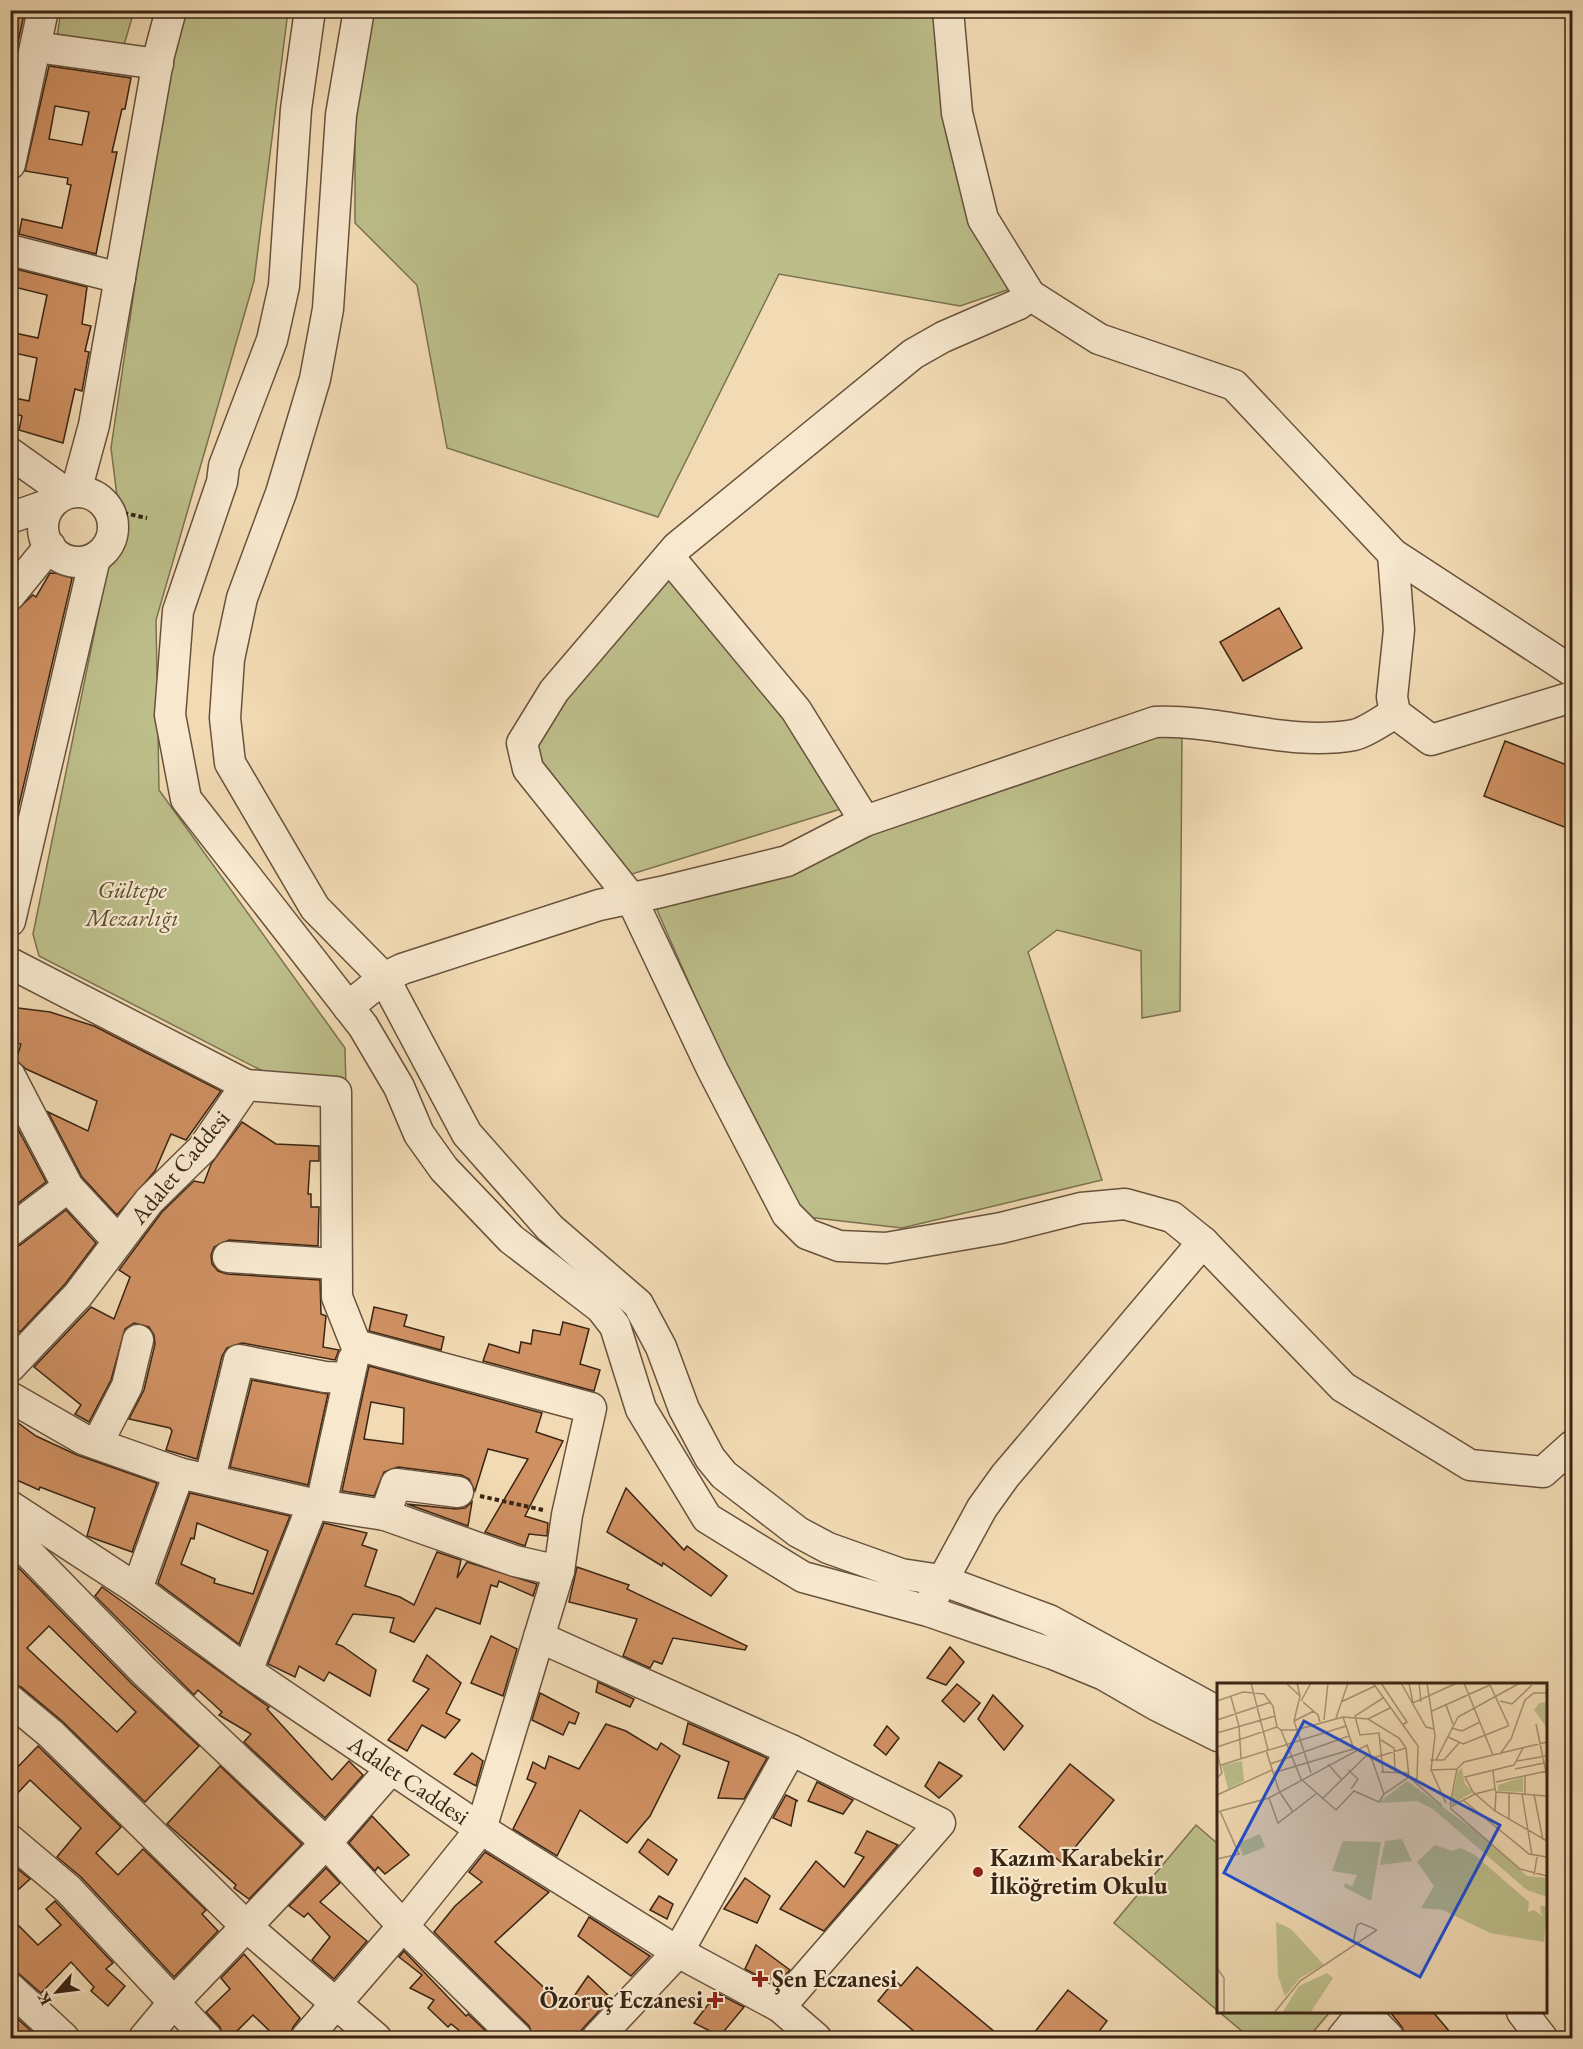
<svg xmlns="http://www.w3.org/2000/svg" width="1583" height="2049" font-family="'EB Garamond',serif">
  <rect width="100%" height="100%" fill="#f2dbb4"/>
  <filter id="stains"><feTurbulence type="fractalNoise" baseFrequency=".00333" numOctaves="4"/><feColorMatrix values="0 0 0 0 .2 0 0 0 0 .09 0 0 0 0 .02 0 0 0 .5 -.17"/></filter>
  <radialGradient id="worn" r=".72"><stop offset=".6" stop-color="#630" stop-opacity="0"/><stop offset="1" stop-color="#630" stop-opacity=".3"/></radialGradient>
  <g fill="#bdbf8b" stroke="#7c7250" stroke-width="1.5">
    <polygon points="61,11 134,11 122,52 56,43"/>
    <polygon points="178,11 288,11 254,281 156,620 159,790 345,1048 346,1091 274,1077 39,956 33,934 119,512 111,448 172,32"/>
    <polygon points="366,11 936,11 940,99 1013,288 960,306 779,274 658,517 447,448 417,285 355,223 355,80"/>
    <polygon points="669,565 797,718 847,807 629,875 539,757 536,742 546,716"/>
    <polygon points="1182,729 1180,1011 1142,1018 1141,951 1057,930 1028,952 1102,1180 902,1228 807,1217 752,1127 654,903 874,826"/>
    <polygon points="1196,1825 1218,1844 1218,2012 1330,2012 1308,2038 1250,2038 1114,1923"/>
  </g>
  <g fill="#cf9062" stroke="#3a2514" stroke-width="1.5" fill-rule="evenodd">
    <polygon points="10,10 25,10 10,79"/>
    <path d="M49 66 131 78 125 109H122L112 152H117L96 254 19 234 22 219 62 228 71 185 67 184 68 178 25 171ZM55 106 89 112 82 145 49 139Z"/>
    <polygon points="12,268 87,287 82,324 91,326 85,351 89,352 82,391 75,389 63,443 19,430 22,416 10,412 10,397 29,401 37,358 10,352 10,332 38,338 47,295 10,286"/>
    <polygon points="50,573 67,574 72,579 14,826 10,826 10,616 33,595 36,597"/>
    <polygon points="1279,608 1302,648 1243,681 1220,642"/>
    <polygon points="1505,741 1572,767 1572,830 1484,796"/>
    <polygon points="10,1007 50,1012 94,1026 221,1091 186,1140 171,1134 155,1171 117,1215 82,1177 48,1112 88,1131 97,1101 26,1069 16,1060 21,1044 10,1042"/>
    <polygon points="10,1114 46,1182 10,1209"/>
    <polygon points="242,1122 276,1144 319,1146 319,1161 310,1161 308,1194 311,1194 311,1207 319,1207 318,1246 229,1240 214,1247 211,1255 212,1264 218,1271 227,1274 320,1280 321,1314 326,1316 323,1347 339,1350 335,1360 242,1343 227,1348 222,1356 197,1459 166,1450 172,1431 170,1428 129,1419 144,1390 155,1344 154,1335 149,1327 134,1323 125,1329 111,1380 89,1422 75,1414 81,1405 34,1367 91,1307 114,1319 130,1277 119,1270 162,1212 194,1181 204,1183 211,1164"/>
    <polygon points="66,1210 96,1243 65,1284 20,1332 10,1323 10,1248 20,1245"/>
    <polygon points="374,1307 407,1315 404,1326 444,1337 441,1350 369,1331"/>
    <polygon points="563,1322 589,1329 580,1364 600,1370 594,1391 483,1361 489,1344 519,1353 521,1342 531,1344 533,1330 560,1335"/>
    <path d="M369 1366 542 1413 536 1432 563 1441 525 1516 548 1523 547 1536 529 1534 525 1546 485 1532 528 1459 488 1449 475 1491 469 1479 461 1475 398 1467 384 1472 374 1496 342 1491ZM371 1402 404 1408 403 1444 364 1439Z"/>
    <polygon points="252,1380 328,1394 308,1485 230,1467"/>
    <polygon points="10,1417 36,1436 77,1455 157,1483 132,1552 87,1536 95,1508 40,1487 39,1490 10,1477"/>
    <polygon points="626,1488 684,1550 687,1546 727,1576 711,1596 663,1563 662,1566 607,1532"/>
    <path d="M190 1493 290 1516 239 1644 158 1583ZM197 1523 268 1551 253 1594 214 1583 215 1579 181 1564 191 1538 194 1539Z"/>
    <polygon points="472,1502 468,1526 407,1504 456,1509 465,1508"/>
    <polygon points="324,1523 367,1533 362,1545 377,1550 365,1586 400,1597 414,1605 437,1552 461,1560 457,1578 467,1562 537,1584 533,1596 499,1581 497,1587 491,1585 480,1624 436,1608 414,1642 390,1632 394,1618 353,1614 336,1644 342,1646 376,1670 370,1696 329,1672 324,1681 299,1666 295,1677 268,1664"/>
    <path d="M10 1559 132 1684 199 1746 145 1802 62 1721 21 1687 10 1683ZM49 1626 136 1712 117 1732 27 1648Z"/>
    <polygon points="577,1567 629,1585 627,1589 747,1646 745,1650 673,1638 662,1664 654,1661 650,1668 623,1656 637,1619 569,1602"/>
    <polygon points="102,1587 269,1707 267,1709 332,1780 349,1761 363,1775 325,1818 244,1742 251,1734 219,1715 222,1712 198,1690 194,1695 95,1596"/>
    <polygon points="491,1636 517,1649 503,1696 471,1683"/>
    <polygon points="950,1647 964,1662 946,1685 927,1678"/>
    <polygon points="427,1655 461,1683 446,1713 460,1720 445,1738 422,1725 407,1751 388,1740 429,1689 413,1681"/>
    <polygon points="598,1682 634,1699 630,1707 596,1692"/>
    <polygon points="957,1684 980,1703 964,1722 942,1701"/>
    <polygon points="540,1693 579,1713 575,1724 569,1722 563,1735 532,1720"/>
    <polygon points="993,1695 1023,1726 1004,1750 978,1719"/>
    <polygon points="688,1723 767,1758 744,1799 718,1798 729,1762 683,1744"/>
    <polygon points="606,1724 626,1731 657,1750 661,1743 680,1756 650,1816 627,1843 580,1810 557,1856 513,1829 536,1783 527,1779 533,1762 545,1769 549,1756 579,1769"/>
    <polygon points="887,1726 899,1738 886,1755 874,1745"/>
    <polygon points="38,1746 121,1827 96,1853 118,1875 143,1849 206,1910 202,1914 218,1931 174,1977 81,1877 57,1857 81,1828 30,1780 10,1801 10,1775"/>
    <polygon points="472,1753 483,1761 476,1786 454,1774"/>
    <polygon points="939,1762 962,1776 939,1798 925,1786"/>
    <polygon points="1070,1764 1114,1800 1062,1863 1019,1827"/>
    <polygon points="220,1766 302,1844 249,1899 234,1888 236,1885 167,1824"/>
    <polygon points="817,1782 853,1800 843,1814 808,1801"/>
    <polygon points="786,1795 798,1801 796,1801 791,1826 773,1818"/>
    <polygon points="372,1816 409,1855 385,1874 378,1867 375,1871 349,1843"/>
    <polygon points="867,1831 898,1845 824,1931 780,1909 816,1861 844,1887 864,1857 855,1853"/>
    <polygon points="648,1839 677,1860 668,1875 639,1852"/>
    <polygon points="485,1852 549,1892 495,1942 566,2008 588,1976 611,1998 574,2038 534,2038 529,2026 434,1932 455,1906 482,1882 469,1872"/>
    <polygon points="10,1863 30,1879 10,1897"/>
    <polygon points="326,1868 340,1883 320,1902 367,1941 334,1979 312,1960 330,1937 308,1913 304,1917 289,1906"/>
    <polygon points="745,1878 770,1896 757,1923 724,1909"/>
    <polygon points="659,1896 673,1904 667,1919 650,1910"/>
    <polygon points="55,1901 113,1963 106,1969 125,1986 108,2006 91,1991 94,1987 71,1962 41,1993 10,1966 10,1917 38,1945 61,1925 46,1909"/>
    <polygon points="589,1917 650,1956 631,1976 578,1936"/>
    <polygon points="756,1945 790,1970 776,1985 745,1969"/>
    <polygon points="404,1951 466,2016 468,2014 493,2038 469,2038 451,2024 448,2027 428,2008 434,2000 410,1988 422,1975 399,1957"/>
    <polygon points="244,1954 300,2018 293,2027 289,2038 277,2038 253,2015 230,2038 224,2038 220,2027 206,2012 230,1989 221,1978"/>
    <polygon points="917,1967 1002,2038 922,2038 878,2001 895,1980 901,1986"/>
    <polygon points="1068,1990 1107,2021 1094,2038 1030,2038"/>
    <polygon points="717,1993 744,2007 720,2036 694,2023"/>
    <polygon points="10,2012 39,2038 10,2038"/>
    <polygon points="1390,2012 1433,2012 1455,2038 1406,2038 1402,2027"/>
  </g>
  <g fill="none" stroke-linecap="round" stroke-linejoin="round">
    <g stroke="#68523c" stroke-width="33">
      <g id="minor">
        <polyline points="310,10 296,109 284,286 272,340 224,466 222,482 178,611 170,715 186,799 363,1026 399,1087 419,1134 444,1169 511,1239 601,1308 615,1326 641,1409 707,1518 803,1577 928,1611 1053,1654 1104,1675 1156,1705 1218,1736"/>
        <polyline points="359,10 341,115 328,309 315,379 281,493 242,598 229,659 225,718 230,763 315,908 384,978 467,1134 550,1228 638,1304 661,1347 684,1409 710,1458 724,1475 798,1532 828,1548 901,1574 941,1580 1049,1620 1218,1712"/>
        <polyline points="948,10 957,113 983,219 1030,295 1099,339 1234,385 1393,554 1572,671"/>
        <polyline points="36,47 158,64"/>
        <polyline points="10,164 43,10"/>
        <polyline points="10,250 120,278"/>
        <polyline points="1030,295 1019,304 943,337 913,354 677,547 554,691 522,743 528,769 631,898 712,1069 787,1214 807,1234 839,1246 886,1248 1001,1228 1081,1208 1125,1204 1172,1217 1203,1242 1343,1387 1470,1465 1543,1472 1572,1446"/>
        <polyline points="10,453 66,493"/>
        <polyline points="76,491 94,425 159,55 171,10"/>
        <circle cx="78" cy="527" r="35"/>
        <polyline points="10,518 50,504"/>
        <polyline points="1393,554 1399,630 1392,697 1395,713 1431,740 1572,697"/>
        <polyline points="670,558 796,710 865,821"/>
        <polyline points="10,595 50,546"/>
        <polyline points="10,921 95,558"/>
        <polyline points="10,963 246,1085 203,1148 149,1201 78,1295 10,1367"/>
        <path d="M348 1007 384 978 402 969 599 905 661 892 787 861 865 821 1155 722C1221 719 1288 747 1354 735 1367 732 1383 720 1395 713"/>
        <polyline points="10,1076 68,1187 118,1241"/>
        <polyline points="246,1085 336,1092 337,1297 356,1345 591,1408 567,1515 559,1571 481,1829 403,1926 306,2038"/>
        <polyline points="10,1231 68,1187"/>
        <polyline points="228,1257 336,1264"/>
        <polyline points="10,1397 83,1439 179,1473 313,1504 385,1515 515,1561 559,1571"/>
        <polyline points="97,1444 127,1386 138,1340"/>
        <polyline points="210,1478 239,1360 325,1377 348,1378"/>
        <polyline points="321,1505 353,1360"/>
        <path id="s1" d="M10 1506 137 1589 247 1671 481 1829 678 1952 780 2007 816 2038"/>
        <polyline points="385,1515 396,1484 458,1492"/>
        <polyline points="12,1536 144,1671 326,1843 403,1926 517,2038"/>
        <polyline points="137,1589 179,1473"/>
        <polyline points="933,1598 982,1508 1005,1476 1203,1242"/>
        <polyline points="539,1637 791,1750 940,1823 780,2007"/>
        <polyline points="247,1671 313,1504"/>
        <polyline points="10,1700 51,1734 247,1927 376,2038"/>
        <polyline points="10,1840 68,1889 207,2038"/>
        <polyline points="10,1988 64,2038"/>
        <polyline points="1364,2012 1389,2038"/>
        <polyline points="1522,2012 1542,2038"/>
        <polyline points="144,2038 174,2002 326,1843 391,1769"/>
        <polyline points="597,2038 678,1952 791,1750"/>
        <polyline points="1342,2038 1363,2012"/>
      </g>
    </g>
    <g stroke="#3a2514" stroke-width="4" stroke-dasharray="4.5 3" stroke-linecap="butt">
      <polyline points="109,510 147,518"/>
      <polyline points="480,1496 543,1510"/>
    </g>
    <use href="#minor" stroke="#f7e8ce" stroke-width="30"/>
  </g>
  <g fill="#8f2418" stroke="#f7e8ce" stroke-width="2">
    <circle cx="978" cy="1872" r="6"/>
    <path d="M757 1970h6v6h6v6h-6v6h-6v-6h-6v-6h6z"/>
    <path d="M712 1991h6v6h6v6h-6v6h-6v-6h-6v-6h6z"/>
  </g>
  <g text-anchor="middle" stroke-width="4.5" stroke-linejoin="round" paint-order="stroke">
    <g font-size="24" font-style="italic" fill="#5b4c32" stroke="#f7e8ce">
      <text x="132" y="898">Gültepe<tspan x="132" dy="28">Mezarlığı</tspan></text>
    </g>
    <g font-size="24" fill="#3a2514" stroke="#f7e8ce">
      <text transform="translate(180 1167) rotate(-50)" y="8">Adalet Caddesi</text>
      <text dy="8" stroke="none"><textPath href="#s1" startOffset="484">Adalet Caddesi</textPath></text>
    </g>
    <g font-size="24" font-weight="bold" fill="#3a2514" stroke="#f7e8ce" text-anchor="start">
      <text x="990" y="1866">Kazım Karabekir<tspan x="990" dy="28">İlköğretim Okulu</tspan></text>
      <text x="772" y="1987">Şen Eczanesi</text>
      <text x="703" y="2008" text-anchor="end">Özoruç Eczanesi</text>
    </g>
  </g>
  <g transform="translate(1217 1683)">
    <rect width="330" height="330" fill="#f2dbb4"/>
    <path d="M330 19V45L317 27 322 20ZM25 78 27 98 11 106 5 82ZM245 85 248 101 256 109 234 122 241 88ZM306 94V109L281 108V102ZM190 98 271 157 310 193 330 195V214L310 207 216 126 200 118 161 120ZM43 151 48 164 26 173 21 160ZM185 156 195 178 163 182 168 158ZM126 158 164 159 154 218 127 204 128 200 135 203 140 192 115 188ZM218 162 235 168 244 165 258 172 312 219 311 229 317 227 325 233 323 223H330L327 259 273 250 226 227 204 225 217 203 200 179ZM59 239 74 246 107 282 83 295 68 313 61 293ZM110 290 116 295 93 330H65L82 303Z" fill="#bdbf8b"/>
    <path fill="none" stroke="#a89274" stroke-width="1.5" d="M34 0 51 67M69 0 83 13M80 0 83 13 77 38 94 90M156 0 201 63 200 96 195 97M164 0 190 39 185 42M184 0 209 44 217 46M192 0 196 20 240 0M202 0 204 19M210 0 218 53 214 87 229 120M247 0 276 72M273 2 292 43M14 14 22 43 24 75M166 15 138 33 143 52 162 50 166 89M0 18 26 9 47 11 56 23 60 44 64 47H79L126 34 151 36 182 55 189 65 192 94 225 123M84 18 94 0M283 18 295 21 315 2M86 19 101 32 103 39M124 19 158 3M229 22 236 41M215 28 273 2M126 34 137 67M119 35 131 0M151 36 173 25M0 37 54 19M107 37 111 0M77 38 97 28M319 41 330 94M234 45 245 48 263 39M64 47 84 96 119 127 137 108 162 119 167 111M0 50 58 33M231 54 246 61 291 43M164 57 177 65 178 89M0 64 60 44M306 65 297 82 248 94 256 109 278 128 330 158M49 67 62 108 76 129M0 69 5 90 0 95M283 71 294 56 308 17 317 10H330M153 76 189 65M213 77H219L241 34 303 0M219 77H227L242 60M300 78 330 73M53 81 132 53M111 81 124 96M4 82 129 43M298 86 327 80M131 87 141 96 134 106M214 87 240 86M164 89 191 90M56 90 136 66M308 92V111M279 99 330 88M278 106 279 109 330 113M292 110V137M305 111 315 172M317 111 326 157M0 112 55 87M52 115 61 140 99 111M105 116 151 71M246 117 312 171 330 174M233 122 240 86 247 79 330 59M233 124 258 111 278 106 276 88M233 125 303 186 330 193M278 128 279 109M0 129 52 115 150 62 167 111 192 94M0 176 22 171 3 128M317 192 320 174M136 259 140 242 144 240 160 247M0 285 7 295V330M57 330 83 298 160 247"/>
    <path fill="#1d4ed8" fill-opacity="0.15" stroke="#1d4ed8" stroke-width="3" d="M87 38 283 142 203 294 7 190Z"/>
    <rect width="330" height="330" fill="none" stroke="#3a2514" stroke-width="3"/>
  </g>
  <rect width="1583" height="2049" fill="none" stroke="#f2dbb4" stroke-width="36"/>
  <rect x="12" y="12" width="1559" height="2025" fill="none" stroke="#3a2514" stroke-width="3"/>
  <rect x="18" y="18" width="1547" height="2013" fill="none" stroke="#3a2514" stroke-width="1.5"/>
  <g transform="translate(57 1992) rotate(242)" stroke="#f7e8ce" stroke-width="4.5" paint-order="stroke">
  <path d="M0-4.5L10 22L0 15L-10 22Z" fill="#3a2514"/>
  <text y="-9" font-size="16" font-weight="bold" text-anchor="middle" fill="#3a2514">K</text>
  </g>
  <rect width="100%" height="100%" filter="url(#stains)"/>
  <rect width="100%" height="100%" fill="url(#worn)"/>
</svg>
